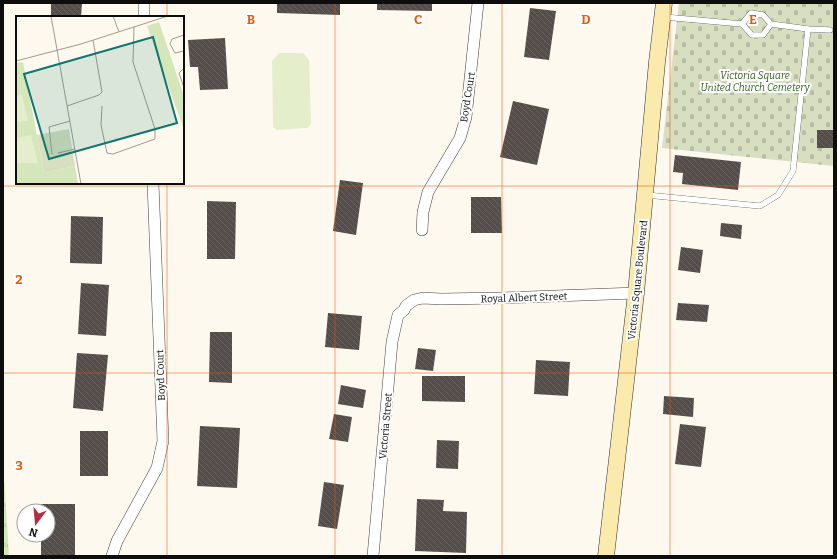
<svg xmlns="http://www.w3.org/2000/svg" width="837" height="559" font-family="Bitter,serif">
  <defs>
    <pattern id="grass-tufts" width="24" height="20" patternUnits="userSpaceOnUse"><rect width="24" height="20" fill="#d5e6ba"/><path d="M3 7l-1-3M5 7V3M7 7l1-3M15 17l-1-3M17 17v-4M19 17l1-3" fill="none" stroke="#b6c49f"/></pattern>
    <pattern id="cemetery-stones" width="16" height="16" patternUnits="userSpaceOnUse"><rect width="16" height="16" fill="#d8dfc1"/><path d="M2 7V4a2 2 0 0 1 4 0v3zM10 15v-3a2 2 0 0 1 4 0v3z" fill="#b8bea5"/></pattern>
    <pattern id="building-back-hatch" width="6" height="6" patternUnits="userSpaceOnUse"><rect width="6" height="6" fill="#554d4a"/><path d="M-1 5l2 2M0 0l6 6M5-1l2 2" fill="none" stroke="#686260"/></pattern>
  </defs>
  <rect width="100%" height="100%" fill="#fef9ee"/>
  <polygon fill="url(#grass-tufts)" points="3,461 9,556 3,556"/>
  <polygon fill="url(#cemetery-stones)" points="679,3 834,3 834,166 662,148"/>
  <polygon fill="#e5eecb" points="279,53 303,53 309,60 311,124 307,128 277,130 273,127 272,61"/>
  <g fill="url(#building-back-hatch)">
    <polygon points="51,3 82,3 81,17 51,17"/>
    <polygon points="277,3 340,3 340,15 277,13"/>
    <polygon points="377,3 432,3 432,11 377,10"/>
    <polygon points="530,8 556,11 549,60 524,57"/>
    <polygon points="225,38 228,89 200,90 198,67 190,67 188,40"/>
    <polygon points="513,101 549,109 537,165 500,157"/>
    <rect x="817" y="130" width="17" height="18"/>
    <polygon points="675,155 741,162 738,190 682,184 683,173 673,172"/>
    <polygon points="340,180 363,183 356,235 333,231"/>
    <polygon points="471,197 501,197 502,233 471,233"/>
    <polygon points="207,201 236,202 235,259 207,259"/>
    <polygon points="71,216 103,217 102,264 70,263"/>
    <polygon points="721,223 742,225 741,239 720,236"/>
    <polygon points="681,247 703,250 700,273 678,270"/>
    <polygon points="81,283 109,285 106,336 78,334"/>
    <polygon points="678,303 709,305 707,322 676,320"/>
    <polygon points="328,313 362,316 359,350 325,347"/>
    <polygon points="210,332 232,332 232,383 209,382"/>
    <polygon points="418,348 436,350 433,371 415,369"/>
    <polygon points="77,353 108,355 103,411 73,408"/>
    <polygon points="536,360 570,362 568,396 534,394"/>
    <polygon points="422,376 465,376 465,402 422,401"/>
    <polygon points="341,385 366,390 363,408 338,404"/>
    <polygon points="664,396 694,398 693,417 663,414"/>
    <polygon points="334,414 352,417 348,442 329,439"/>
    <polygon points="680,424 706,427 701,467 675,464"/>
    <polygon points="200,426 240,428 237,488 197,486"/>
    <rect x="80" y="431" width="28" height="45"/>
    <polygon points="437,440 459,441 458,469 436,468"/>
    <polygon points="324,482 344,485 337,529 318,526"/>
    <polygon points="417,499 444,500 443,511 467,512 466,553 415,551"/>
    <polygon points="41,504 75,504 75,556 41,556 41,535 48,535 48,511 41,511"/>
  </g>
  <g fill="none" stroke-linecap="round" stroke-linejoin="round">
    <g stroke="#404040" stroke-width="6">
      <g id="lane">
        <polyline points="664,17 742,24 752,35 763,35 771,24 763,15 751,13 742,24"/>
        <polyline points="771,24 808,29 830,30"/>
        <polyline points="646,195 760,206 778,195 793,171 808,29"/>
      </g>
    </g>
    <g stroke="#404040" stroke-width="12">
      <g id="street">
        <polyline points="144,3 144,17"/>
        <polyline points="422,230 423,212 428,192 460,138 466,117 478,3"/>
        <polyline points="112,556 117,541 157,468 163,441 153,183"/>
        <polyline points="373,556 392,342 398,315 404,310 406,306 414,300 423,298 441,299 501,298 636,293"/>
      </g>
    </g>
    <g stroke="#2f2f2f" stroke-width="17">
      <polyline id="secondary" points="606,556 636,293 657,62 664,3"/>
    </g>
    <use href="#lane" stroke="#fff" stroke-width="5.5"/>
    <use href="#street" stroke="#fff" stroke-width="11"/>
    <use href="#secondary" stroke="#faeaad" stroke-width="16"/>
  </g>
  <path fill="none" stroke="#e8590c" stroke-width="1" stroke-opacity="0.55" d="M167 3V17M335 3V556M502 3V556M670 3V556M167 183V556M3 186H834M3 373H834"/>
  <g text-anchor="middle" stroke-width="4" stroke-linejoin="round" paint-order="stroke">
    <g font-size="10" font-style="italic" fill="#356121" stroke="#fff">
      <text x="755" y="79">Victoria Square<tspan x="755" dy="12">United Church Cemetery</tspan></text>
    </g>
    <g font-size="10" fill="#0d0d0d" stroke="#fff">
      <text transform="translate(467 97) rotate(-81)" y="4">Boyd Court</text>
      <text transform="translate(637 280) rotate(-84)" y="4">Victoria Square Boulevard</text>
      <text transform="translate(524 297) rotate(-2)" y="4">Royal Albert Street</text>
      <text transform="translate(160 375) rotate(-92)" y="4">Boyd Court</text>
      <text transform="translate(385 426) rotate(-85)" y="4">Victoria Street</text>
    </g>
  </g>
  <g transform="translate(16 16)">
    <rect width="168" height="168" fill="#fef9ee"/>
    <path d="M143 6 168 80V114L131 10ZM7 46 28 157 59 150 62 168H0V47Z" fill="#d5e6ba"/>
    <path d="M53 113 59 150 28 157 21 119Z" fill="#d8dfc1"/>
    <path d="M6 79 12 105 0 106V80ZM15 119 22 147H1L0 122Z" fill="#e5eecb"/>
    <path fill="none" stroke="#9e9b94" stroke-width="1" d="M35 0 65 168M97 0 103 16M168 19 156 23 154 28 159 37 168 35M0 45 65 28 152 0M168 52 163 57 168 72M51 90 83 79 86 76 77 24M86 90 85 109 91 137 97 138 139 123V113L117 46 118 11M46 136 42 137 59 133M36 138 33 111 54 105"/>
    <path fill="#0f766e" fill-opacity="0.15" stroke="#0f766e" stroke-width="2" d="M137 21 161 107 33 143 8 58Z"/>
    <rect width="168" height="168" fill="none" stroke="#0d0d0d" stroke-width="2"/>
  </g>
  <g font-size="13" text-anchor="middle" font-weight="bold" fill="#e8590c" stroke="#fff" stroke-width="4" stroke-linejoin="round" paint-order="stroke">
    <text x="251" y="24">B</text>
    <text x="418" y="24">C</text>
    <text x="586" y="24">D</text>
    <text x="753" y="24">E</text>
    <text x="19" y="284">2</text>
    <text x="19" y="470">3</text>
  </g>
  <rect width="837" height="559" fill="none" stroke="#0d0d0d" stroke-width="8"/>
  <g transform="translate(36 523) rotate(196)"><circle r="19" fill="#ffffff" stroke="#9e9e9e"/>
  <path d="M0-3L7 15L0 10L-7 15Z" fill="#b52d41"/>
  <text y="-6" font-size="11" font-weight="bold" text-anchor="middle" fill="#0d0d0d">N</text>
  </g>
</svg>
